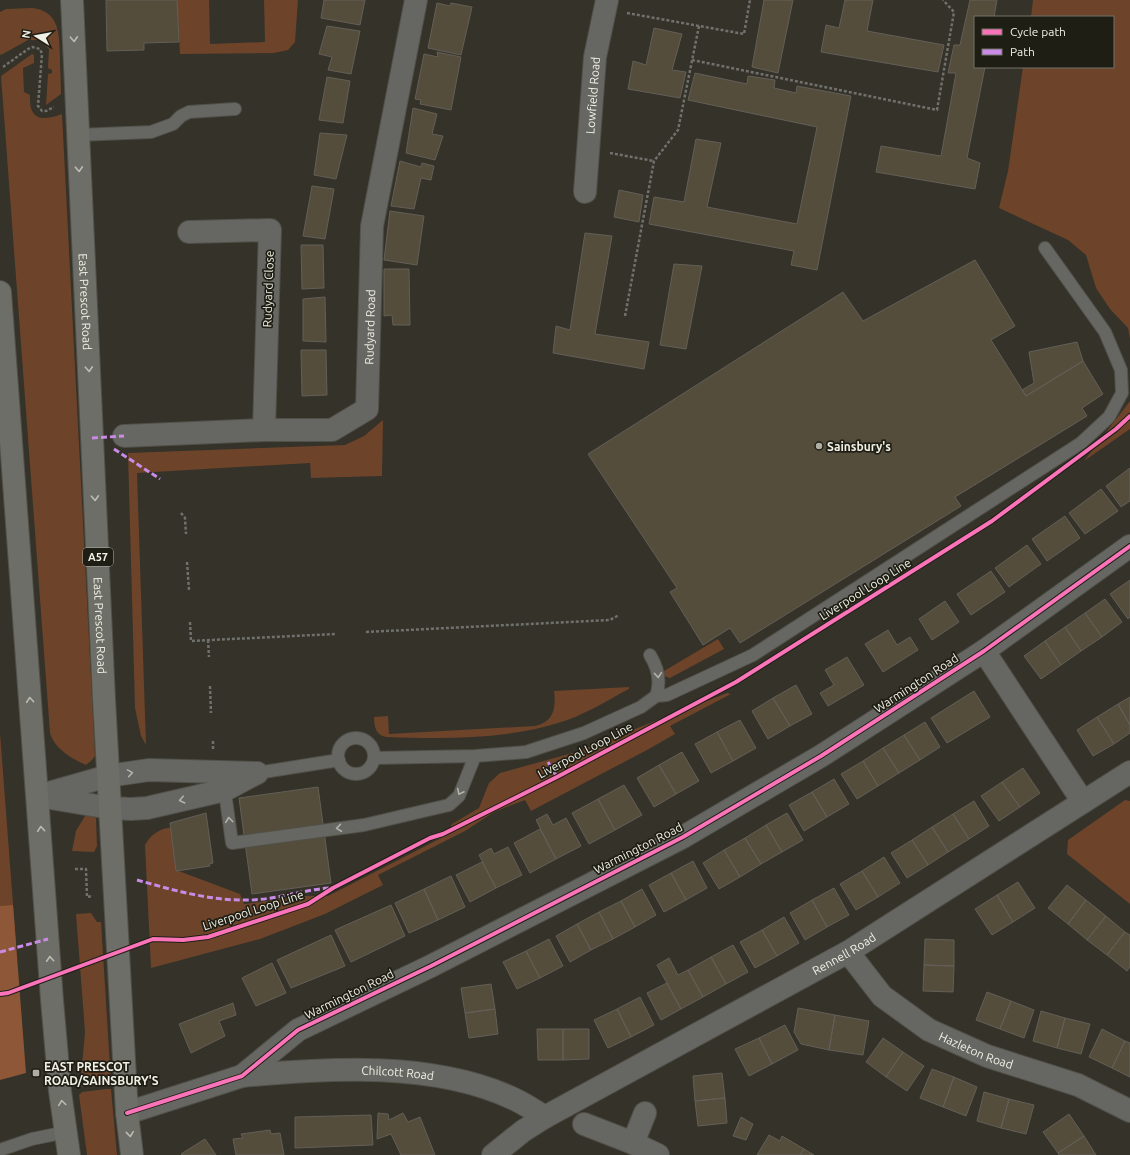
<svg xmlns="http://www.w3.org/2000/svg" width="1130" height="1155" font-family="Ubuntu,sans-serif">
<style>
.green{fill:#6d432a}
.forest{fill:#8e5838}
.building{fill:#554d3c;stroke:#635f58}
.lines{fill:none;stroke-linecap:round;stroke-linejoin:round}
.service-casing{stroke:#515048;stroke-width:14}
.minor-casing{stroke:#515048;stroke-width:24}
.trunk-casing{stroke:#515048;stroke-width:24}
.path{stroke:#70706c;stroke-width:2.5;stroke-dasharray:3 2;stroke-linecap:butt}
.service{stroke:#666763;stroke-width:12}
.minor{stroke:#666763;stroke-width:22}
.trunk{stroke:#6d6e68;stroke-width:22}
.quiet{stroke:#ca8be6;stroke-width:3;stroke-dasharray:6 3;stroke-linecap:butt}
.cycleway-casing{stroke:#1f1e15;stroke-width:6}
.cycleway{stroke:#fb73b8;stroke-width:4}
.oneway{stroke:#bcbcb2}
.oneway2{stroke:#b2b2aa}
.poi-dot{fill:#afaea3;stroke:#1f1e15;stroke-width:1.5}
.labels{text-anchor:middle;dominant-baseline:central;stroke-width:3.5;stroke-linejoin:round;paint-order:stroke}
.shield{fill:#1f1e15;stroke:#b2b1a6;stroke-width:1}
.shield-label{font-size:11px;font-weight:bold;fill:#f1f0e4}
.street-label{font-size:12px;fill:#f1f0e4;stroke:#1f1e15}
.poi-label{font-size:12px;font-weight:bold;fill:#f1f0e4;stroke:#1f1e15;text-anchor:start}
</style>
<rect width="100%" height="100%" fill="#343229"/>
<!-- green -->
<path class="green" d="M177,0H209L210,44L265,42L264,0H298L295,42L288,50L274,53L180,54Z
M1033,0H1130V339L1128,328L1110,309L1096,288L1086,255L1068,240L999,208L1008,171L1023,67H1113V17H1031Z
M32,8C60,11 59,34 60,56C60,69 61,81 61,94L46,105L48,74L52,73V70L48,68L49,49L40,40H28L1,55L0,54V12L6,9Z
M32,54L34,55V63L23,68L24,92L30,95C29,121 42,121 62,114L95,756L92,760L86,765C72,759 54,748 50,733L1,76Z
M1130,401V429L1084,461Z
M383,420L382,476L311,478L310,463L137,473L146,745L141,736L135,708L128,453L345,445L364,436Z
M718,639L724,649L670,678L664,676V671Z
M629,687V689C606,701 583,716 558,723C503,740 443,739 386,737C376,735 374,727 374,717L388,716L389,734L535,726C554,722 556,708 554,691Z
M727,693L731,694L670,726L675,734L647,750L531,811L525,800L494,812L465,831L378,875L383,885L325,914L260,939L151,968L145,845C151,834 159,829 172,827L176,870L240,894L244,904L305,896H328L447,835L452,824L479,808L489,783L500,773L576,752Z
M0,733L16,943L0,952Z
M1125,800L1130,801V904L1067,854L1068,840Z
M89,815L95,817L96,819L97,846L94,852L72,851L76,831L85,816Z
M91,913L97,922H101L111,1082L80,1087L85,1032L76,914Z
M106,1089H111L117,1155H87L79,1095L82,1092Z"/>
<!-- forest -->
<path class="forest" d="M13,905L26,1073L0,1080V906Z"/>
<!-- building -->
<path class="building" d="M106,0H177L179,42L144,43V50L107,51Z
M324,0H365L360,25L321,18Z
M764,0H793L778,73L752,67Z
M845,0H873L867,31L944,45L938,72L821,52L826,25L839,28Z
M970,0H997L994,17H975V67H985L967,158L980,163L975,189L876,172L881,146L941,156L956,73H948L954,45H960Z
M437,3L450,6L451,3L472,7L461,55L428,48Z
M327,26L360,31L351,74L328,70L332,57L319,54Z
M654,28L682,34L672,70L686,72L680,98L628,89L633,61L646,65Z
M437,52L461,57L451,110L420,104L421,100L415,99L424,54L438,57Z
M695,73L747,84L748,76L775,80L774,88L796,93L797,86L851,96L817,270L791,265L794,251L649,224L654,197L684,202L696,139L721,143L707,207L797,224L817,127L688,100Z
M327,77L350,81L343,123L319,120Z
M413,108L437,114L432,134L443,136L435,160L406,153Z
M320,133L347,135L336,179L314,175Z
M400,161L421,167L422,163L434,166L431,180L421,178L414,209L391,206Z
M312,186L334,189L325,239L303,236Z
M619,190L643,195L639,222L614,217Z
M390,211L424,216L417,265L384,260Z
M585,233L612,236L595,334L649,342L644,369L553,353L556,326L570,330Z
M301,245H323L324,288L302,289Z
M975,260L1015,326L991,340L1026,396L1083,361L1103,394L1082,408L1087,416L955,497L961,506L740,643L730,628L703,645L670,592L677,588L588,454L843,292L863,321Z
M674,264L702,266L686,349L660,345Z
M384,269H409L410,325H393L392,315L384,316Z
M325,297L326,342L303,341V299Z
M1077,342L1083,361L1026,396L1022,390L1034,383L1029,352Z
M301,350H326L327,395L302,396Z
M1130,468V501L1121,507L1106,486Z
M1101,489L1118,511L1085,534L1069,513Z
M1065,516L1080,538L1047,561L1032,539Z
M1027,545L1041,564L1009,587L995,568Z
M991,571L1005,592L971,615L957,594Z
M1130,580V617L1128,619L1110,594Z
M1105,599L1122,622L1102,637L1085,613Z
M945,601L959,622L932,640L919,619Z
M1085,613L1102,637L1081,651L1065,627Z
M1065,627L1081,651L1061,665L1045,641Z
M888,630L897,645L910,637L918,650L883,672L865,644Z
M1045,641L1061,665L1041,679L1024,656Z
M847,657L864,685L828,706L820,693L834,685L825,670Z
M796,685L812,714L790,726L773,698Z
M974,691L990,717L947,743L931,718Z
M1130,697V725L1118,704Z
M773,698L790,726L768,739L752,711Z
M1118,704L1130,725V733L1114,744L1097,717Z
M1097,717L1114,744L1093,756L1077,730Z
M740,720L756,748L733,761L717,732Z
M925,722L940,747L920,760L904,735Z
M717,732L733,761L711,773L695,744Z
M904,735L920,760L899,773L883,748Z
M883,748L899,773L878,786L863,761Z
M682,752L699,781L676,794L659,765Z
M863,761L878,786L857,799L841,774Z
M659,765L676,794L654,807L637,778Z
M1023,768L1040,793L1020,807L1002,782Z
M834,779L849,804L827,817L812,792Z
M1002,782L1020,807L999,821L981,796Z
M624,785L642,815L615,830L598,799Z
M318,787L331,883L252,894L239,798Z
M812,792L827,817L804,831L789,805Z
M598,799L615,830L589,844L572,813Z
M974,801L989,826L969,839L953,814Z
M206,813L213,863L209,864L210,866L176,871L170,823Z
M787,813L803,840L782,852L766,825Z
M547,814L553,825L566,818L581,846L556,859L536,820Z
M953,814L969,839L948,852L932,827Z
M766,825L782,852L761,864L745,838Z
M932,827L948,852L928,865L912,840Z
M540,829L556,859L530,873L514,843Z
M745,838L761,864L740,877L724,850Z
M912,840L928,865L907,878L891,853Z
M508,847L522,875L496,888L479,855L491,848L494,854Z
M724,850L740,877L719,889L703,863Z
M884,857L900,883L878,897L862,871Z
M693,861L707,888L686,900L671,873Z
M482,862L496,888L470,902L456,875Z
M862,871L878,897L856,910L840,884Z
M671,873L686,900L664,912L649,885Z
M451,876L465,907L438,920L424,889Z
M1018,882L1035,908L1013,922L997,895Z
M1067,885L1086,900L1068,924L1048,908Z
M834,888L849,915L827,927L812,900Z
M424,889L438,920L409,933L395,903Z
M642,889L656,915L635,927L621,901Z
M997,895L1013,922L992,935L975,909Z
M812,900L827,927L805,940L790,913Z
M1086,900L1106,916L1087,940L1068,924Z
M621,901L635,927L613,939L599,912Z
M391,905L405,936L351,962L335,930Z
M599,912L613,939L591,950L577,924Z
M1106,916L1125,932L1107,955L1087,940Z
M784,917L799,943L777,956L762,930Z
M577,924L591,950L570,962L556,936Z
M762,930L777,956L755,968L740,942Z
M1125,932L1130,935V967L1127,971L1107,955Z
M331,935L345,966L291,988L277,960Z
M549,939L563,966L540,978L526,951Z
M925,939L954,940V966L924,965Z
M733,945L748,972L726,984L711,957Z
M526,951L540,978L517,989L503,962Z
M711,957L726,984L703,997L688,970Z
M669,958L678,975L688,970L703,997L681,1009L657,965Z
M272,963L286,993L256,1006L242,978Z
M924,965L954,966L953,992L923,991Z
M667,983L681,1009L661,1020L647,993Z
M491,984L495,1009L465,1013L461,988Z
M987,992L1011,1001L1000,1029L976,1020Z
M640,997L654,1025L631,1037L617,1009Z
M1011,1001L1034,1010L1024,1038L1000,1029Z
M233,1003L236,1015L219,1021L225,1036L191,1053L179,1024Z
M798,1008L835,1015L829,1050L801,1044L794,1032Z
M495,1009L498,1034L469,1038L465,1013Z
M617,1009L631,1037L608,1048L594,1020Z
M1041,1011L1065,1018L1057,1048L1033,1041Z
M835,1015L869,1021L863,1055L829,1050Z
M1065,1018L1090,1024L1081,1054L1057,1048Z
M785,1025L798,1050L772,1064L759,1038Z
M537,1029H563V1060H538Z
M563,1029H589V1059L563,1060Z
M1102,1029L1125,1041L1112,1068L1089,1057Z
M759,1038L772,1064L749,1076L735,1049Z
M883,1038L903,1052L886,1077L866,1062Z
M1125,1041L1130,1043V1077L1112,1068Z
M903,1052L924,1066L907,1091L886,1077Z
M932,1069L954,1077L943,1107L920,1098Z
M722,1073L725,1098L695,1101L693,1076Z
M954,1077L977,1087L966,1116L943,1107Z
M984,1092L1009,1099L1001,1128L977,1121Z
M725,1098L727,1123L698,1126L695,1101Z
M1009,1099L1034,1105L1026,1134L1001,1128Z
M378,1113L388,1114L389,1120L403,1113L408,1122L420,1117L435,1155H401L391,1134L377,1139Z
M1069,1114L1084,1136L1058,1153L1043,1132Z
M371,1115L373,1145L295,1148V1117Z
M741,1117L753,1124L746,1140L733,1136Z
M270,1130L271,1134L280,1133L284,1155H236L233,1139L243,1138L241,1134Z
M769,1135L780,1141L782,1136L804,1149L800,1155H757Z
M1084,1136L1096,1155H1059L1058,1153Z
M205,1139L216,1155H182L181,1154Z
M804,1149L814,1155H800Z"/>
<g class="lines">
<defs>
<path id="service" d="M78,135L151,132L173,124L181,116L189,112L235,109
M656,696L667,695L753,655L1081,443L1109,417L1122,393L1121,370L1105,332L1045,248
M338 756a18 18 0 1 1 36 0a18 18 0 1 1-36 0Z
M374,758L475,756L526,752L584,733L641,707L656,696C661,682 658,668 650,655
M257,773L339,760
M224,785L232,843L364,825L449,805L459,796L475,756
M0,1150L32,1139L66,1132"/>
<g id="minor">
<path id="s1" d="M585,192L595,57L607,0"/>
<path d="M189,232L270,230L264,430"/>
<path id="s2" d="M124,436L264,430H332L367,409L372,226L416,0"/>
<path d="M984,651L1083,802"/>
<path d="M45,794L108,776L149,770L257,773"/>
<path d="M38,796L110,808L131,809L147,808L225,790L257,773"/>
<path id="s3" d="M848,952L882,996L929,1030L987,1056L1078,1085L1130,1111"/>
<path id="s4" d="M242,1076C328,1068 434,1061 514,1099C525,1104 535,1111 545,1117"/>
<path d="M127,1113L242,1076L298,1030L431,966L683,837L821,756L984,651L1130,546"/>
<path d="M584,1124L633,1143L645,1113"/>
<path d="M633,1143L658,1155"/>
<path id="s5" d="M493,1155L523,1131L545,1117L848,952L1130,772"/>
</g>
<g id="trunk">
<path id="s6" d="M72,0L104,699L127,1113L132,1155"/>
<path d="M0,292L52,1000L60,1091L69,1155"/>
</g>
</defs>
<!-- service casing -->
<use href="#service" class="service-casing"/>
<!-- minor casing -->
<use href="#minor" class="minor-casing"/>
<!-- trunk casing -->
<use href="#trunk" class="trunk-casing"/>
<!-- path -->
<path class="path" d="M627,13L744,34L750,0
M692,60L937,110L954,12L943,0
M3,67L28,49L32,47L40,49L42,54L38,106L42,111H46L54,107
M610,153L654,161
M625,316L654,161L678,130L699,26
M181,513L185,518L186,534
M187,562L189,590
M190,622L191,641L335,634
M366,632L610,620L619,615
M208,640L209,657
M210,686L211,713
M213,741V749
M75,869H86L87,897L93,896"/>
<!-- service -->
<use href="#service" class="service"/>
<!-- minor -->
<use href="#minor" class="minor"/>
<!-- trunk -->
<use href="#trunk" class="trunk"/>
<!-- quiet -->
<path class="quiet" d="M92,438L124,436
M114,449L160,479
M548,762L557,777
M137,880C173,890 210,901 248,900C275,900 302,890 329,888
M0,952L48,939"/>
<defs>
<path id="cycleway" d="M0,994L8,993L153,939L183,940L208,937L308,904L333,888L430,838L443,834L557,777L736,682L992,521L1116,429L1130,416
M127,1113L242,1076L298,1030L431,966L683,837L821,756L984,651L1130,546"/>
</defs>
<!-- cycleway casing -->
<use href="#cycleway" class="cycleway-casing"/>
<!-- cycleway -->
<use href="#cycleway" class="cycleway"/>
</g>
<!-- one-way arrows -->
<defs><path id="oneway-chevron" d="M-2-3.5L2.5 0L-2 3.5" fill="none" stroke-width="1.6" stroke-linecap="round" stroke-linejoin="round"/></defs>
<g class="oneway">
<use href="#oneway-chevron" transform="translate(74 39) rotate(87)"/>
<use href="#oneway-chevron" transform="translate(79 169) rotate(87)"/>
<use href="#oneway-chevron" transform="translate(89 369) rotate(87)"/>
<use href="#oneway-chevron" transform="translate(95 498) rotate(87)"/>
<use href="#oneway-chevron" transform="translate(30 700) rotate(-95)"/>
<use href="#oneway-chevron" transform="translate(41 829) rotate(-95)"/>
<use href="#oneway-chevron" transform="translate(50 959) rotate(-94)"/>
<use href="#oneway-chevron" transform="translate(62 1103) rotate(-98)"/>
<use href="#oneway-chevron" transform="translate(130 1134) rotate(84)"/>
</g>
<g class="oneway2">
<use href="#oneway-chevron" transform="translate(658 675) rotate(85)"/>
<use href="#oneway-chevron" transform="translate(130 773) rotate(-9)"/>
<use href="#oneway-chevron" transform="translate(460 792) rotate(117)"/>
<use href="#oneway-chevron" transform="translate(182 800) rotate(167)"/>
<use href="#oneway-chevron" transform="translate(229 820) rotate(-97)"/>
<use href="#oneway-chevron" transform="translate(339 828) rotate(172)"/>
</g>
<!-- markers -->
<g class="poi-dot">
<circle cx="819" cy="446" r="4"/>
<rect x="32" y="1069" width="8" height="8" rx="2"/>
</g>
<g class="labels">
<!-- shield labels -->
<rect class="shield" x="83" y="548" width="30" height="18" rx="3"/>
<g class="shield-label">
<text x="98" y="557">A57</text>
</g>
<!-- street labels -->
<g class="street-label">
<text stroke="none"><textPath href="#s1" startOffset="97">Lowfield Road</textPath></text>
<text transform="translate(268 289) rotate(-88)">Rudyard Close</text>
<text stroke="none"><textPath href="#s6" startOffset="302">East Prescot Road</textPath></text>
<text stroke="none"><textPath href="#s2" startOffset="331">Rudyard Road</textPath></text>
<text transform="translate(865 589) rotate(-32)">Liverpool Loop Line</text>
<text stroke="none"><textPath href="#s6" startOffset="626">East Prescot Road</textPath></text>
<text transform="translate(916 683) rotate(-33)">Warmington Road</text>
<text transform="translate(585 750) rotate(-28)">Liverpool Loop Line</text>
<text transform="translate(638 848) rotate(-27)">Warmington Road</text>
<text transform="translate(253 910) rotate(-18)">Liverpool Loop Line</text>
<text stroke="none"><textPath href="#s5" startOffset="405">Rennell Road</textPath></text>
<text transform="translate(349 994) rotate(-26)">Warmington Road</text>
<text stroke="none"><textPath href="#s3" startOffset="165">Hazleton Road</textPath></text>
<text stroke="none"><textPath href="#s4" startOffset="156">Chilcott Road</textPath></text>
</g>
<!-- poi labels -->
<g class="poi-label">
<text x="827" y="446">Sainsbury's</text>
<text x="44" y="1066">EAST PRESCOT<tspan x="44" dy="14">ROAD/SAINSBURY'S</tspan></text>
</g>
</g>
<!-- legend -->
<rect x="974" y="16" width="140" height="52" fill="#1f1e15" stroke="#737268"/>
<rect x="982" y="29" width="20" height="6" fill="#fb73b8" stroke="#737268"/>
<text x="1010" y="36" font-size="12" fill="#f1f0e4">Cycle path</text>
<rect x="982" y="49" width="20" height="6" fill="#ca8be6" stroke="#737268"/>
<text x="1010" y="56" font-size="12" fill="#f1f0e4">Path</text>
<!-- north arrow -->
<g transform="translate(36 36) rotate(281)" stroke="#1f1e15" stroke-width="3" paint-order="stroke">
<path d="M0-3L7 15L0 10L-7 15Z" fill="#f1f0e4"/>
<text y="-6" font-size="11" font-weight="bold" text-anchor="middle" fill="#f1f0e4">N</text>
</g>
</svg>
